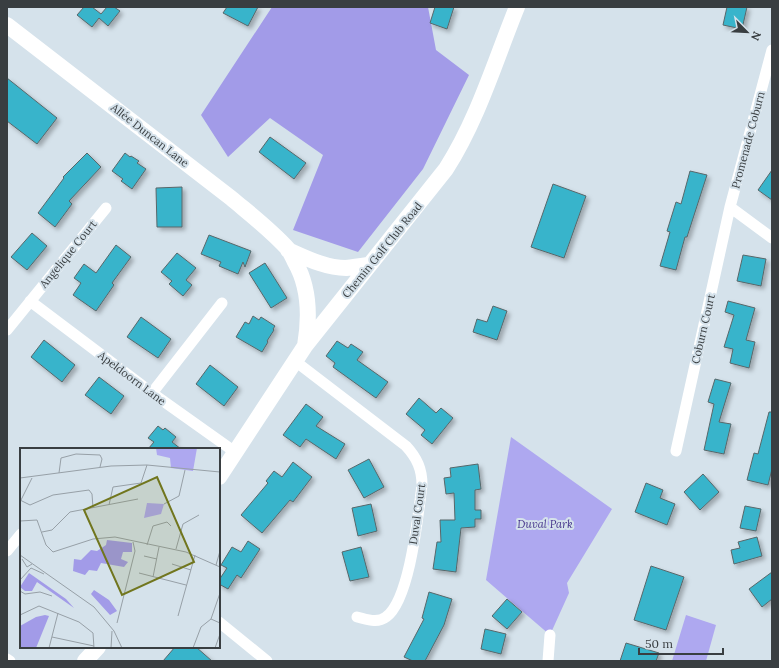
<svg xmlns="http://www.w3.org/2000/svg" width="779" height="668" font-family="Lora,serif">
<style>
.green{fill:#aea8f0}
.forest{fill:#a29be8}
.building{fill:#38b4cb;stroke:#58676a;filter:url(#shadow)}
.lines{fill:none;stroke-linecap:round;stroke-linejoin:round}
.street{stroke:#fff;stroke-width:11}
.secondary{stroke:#fff;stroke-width:16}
.labels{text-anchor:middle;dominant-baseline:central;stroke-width:4;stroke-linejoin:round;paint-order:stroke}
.street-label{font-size:11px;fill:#393e41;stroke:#d5e2eb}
.park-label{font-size:11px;font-style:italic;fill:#45348c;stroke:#d5e2eb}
.inset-road{fill:none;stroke:#97a0a7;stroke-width:1}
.view{fill:#71761e;fill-opacity:0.15;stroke:#71761e;stroke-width:2}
.inset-edge{fill:none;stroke:#393e41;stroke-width:2}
</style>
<defs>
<filter id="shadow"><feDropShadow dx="3" dy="3" stdDeviation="2" flood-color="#0004"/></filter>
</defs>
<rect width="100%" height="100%" fill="#d5e2eb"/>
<!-- green -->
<path class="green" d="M511,437L612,509L567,583L569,593L550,635L486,580Z
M686,615L716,625L706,661H672Z"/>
<!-- forest -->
<path class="forest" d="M272,7H428L436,50L469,75L423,169L358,252L293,230L323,155L270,118L228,157L201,115Z"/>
<!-- building -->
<path class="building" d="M84,7H92L101,14L107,7H114L120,11L108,26L99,18L92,27L77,15Z
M227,7H258L248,26L223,13Z
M435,7H454L447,29L430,23Z
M727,7H747L742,29L723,25Z
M7,78L57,118L37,144L7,121Z
M270,137L306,163L294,179L259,152Z
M87,153L101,167L69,201L72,204L55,227L38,213L64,178L63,177Z
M125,153L130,157L131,156L139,161L137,163L146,169L132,189L121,181L123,179L112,171Z
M772,170V200L758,190Z
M690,171L707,175L687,237H685L676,270L660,266L670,232L667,231L676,202L681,204Z
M553,184L586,196L564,258L531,247Z
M182,187V227H157L156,188Z
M32,233L47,246L27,270L11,257Z
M209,235L251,251L245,267L243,262L238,274L219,266L221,262L201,254Z
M116,245L131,257L112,283L114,285L96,311L73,295L81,283L74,278L84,264L96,273Z
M177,253L196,268L186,280L192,285L183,296L169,284L172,281L161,272Z
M743,255L766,259L761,286L737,281Z
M265,263L287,298L271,308L249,273Z
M728,301L755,308L746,340L755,342L749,368L730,363L733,349L724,347L734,315L725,312Z
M493,306L507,311L497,340L473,332L477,319L487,322Z
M253,316L259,320L261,317L275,326L273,329L274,330L267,341L268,342L262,352L236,337L245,322L249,324Z
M141,317L171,339L158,358L127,337Z
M44,340L75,365L62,382L31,357Z
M337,341L348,348L351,344L363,352L357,360L388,382L376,398L333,367L335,363L326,356Z
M210,365L238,387L224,406L196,384Z
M99,377L124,396L111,414L85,395Z
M715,379L731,383L719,422L731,424L724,454L704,450L714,404L708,402Z
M419,398L436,413L441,408L453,418L432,444L421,435L425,430L406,414Z
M306,404L323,417L316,426L345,444L336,459L306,439L300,447L283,435Z
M769,412H772V469L768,485L747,480L754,453L758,454Z
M158,426L163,430L165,428L176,437L172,442L181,449H148L154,442L148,438Z
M369,459L384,487L364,498L348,470Z
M293,462L312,477L293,502L290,500L262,533L241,515L268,483L266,481L274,471L282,477Z
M478,464L481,489L475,490V510H481V519H475V527L461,528L456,572L433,569L437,542H441L440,520H455L454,493L446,494L444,478L451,477L450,468Z
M703,474L719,492L700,510L684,492Z
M646,483L663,490L660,498L675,504L667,525L635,512Z
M371,504L377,531L358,536L352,508Z
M745,506L761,509L756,531L740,528Z
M757,537L762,556L734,564L731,550L740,548L738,542Z
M248,541L260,549L241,578L237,575L228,589L219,584V580L227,568L221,565L232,547L241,552Z
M361,547L369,577L350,581L342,552Z
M651,566L684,577L666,630L634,620Z
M772,572V599L762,607L749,589Z
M429,592L452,599L444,625L425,661H413L404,657L424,619L422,618Z
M507,599L522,612L507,629L492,616Z
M485,629L506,634L501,654L481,649Z
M626,643L659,653L656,661H620Z
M175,647H196L212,661H163Z"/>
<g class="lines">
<!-- street -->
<path class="street" d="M730,207L772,238
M30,301L152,393L235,452
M7,330L106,208
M295,361L406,446C417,458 422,469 422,485C418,515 410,600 386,617C377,624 366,619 357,617
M152,393L222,303
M676,451L730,207L772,50
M7,551L21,534
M219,622L267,661
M7,659L10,661
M548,661L550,635"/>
<!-- secondary -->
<path class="secondary" d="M7,25L231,198C250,214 271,230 288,249C291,253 293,258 295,262C310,288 310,317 305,346
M288,250C306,258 326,268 346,268C354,267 361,266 368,265
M219,477L305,346L446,169C478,119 495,61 517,7
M85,661L98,647"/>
</g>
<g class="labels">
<!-- street labels -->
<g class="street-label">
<text transform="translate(150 135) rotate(38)">Allée Duncan Lane</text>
<text transform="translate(748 140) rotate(-75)">Promenade Coburn</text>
<text transform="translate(382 250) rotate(-51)">Chemin Golf Club Road</text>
<text transform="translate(68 254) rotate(-51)">Angelique Court</text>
<text transform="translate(703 329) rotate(-77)">Coburn Court</text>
<text transform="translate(132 378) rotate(37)">Apeldoorn Lane</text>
<text transform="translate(417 514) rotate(-82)">Duval Court</text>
</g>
<!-- park labels -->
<g class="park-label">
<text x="545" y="524">Duval Park</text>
</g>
</g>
<!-- overview -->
<g transform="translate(20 448)">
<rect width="200" height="200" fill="#d5e2eb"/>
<path d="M136,0H177L173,23L151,20L150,10L137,7ZM127,55L144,56L141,66L124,70Z" fill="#aea8f0"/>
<path d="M87,92L112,95V104H103L101,111L108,114L104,119L81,115L77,123L69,122L65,127L53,123L54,111L61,112L71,102L77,103L86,97ZM9,125L46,151L54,160L17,134L12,143H5L0,139ZM74,142L89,152L97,163L90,167L71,146ZM25,167L29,168L16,200H0V178L16,169Z" fill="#a29be8"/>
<path class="inset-road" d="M39,25L41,10L56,6L80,7L82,11L80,19M0,30L91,18L127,17L200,24M0,52L10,57L33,47L69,42L72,46L73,60M0,54L12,30M144,56L159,48L165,22M89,57L93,39L121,35L127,17M0,73L17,72L26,97L33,104L73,91L95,89L166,104L200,119M22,84L32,82L50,64L118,51M127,97L133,78L147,74L151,78M156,101L163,76L179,67M0,107L74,159L94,183L102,200M124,108L137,111M2,111L7,119L12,116M152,116L171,122M196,117L200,103M119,125L166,137M133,129L139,99M0,132L11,120L24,126M0,143L5,146L20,144L32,148M0,167L19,158L59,174L73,185L74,200M158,168L175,107M191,171L200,145M97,175L115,103L113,94M32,189L74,198M29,200L38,165M91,200L92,183M173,200L181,179L191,171L200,175M195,200L200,186"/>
<path class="view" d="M137,29L174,114L102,147L64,62Z"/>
<rect width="200" height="200" class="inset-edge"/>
</g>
<!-- border -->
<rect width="779" height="668" fill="none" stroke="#393e41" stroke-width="16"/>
<!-- north arrow -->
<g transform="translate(747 32) rotate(114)" stroke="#d5e2eb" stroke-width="3" paint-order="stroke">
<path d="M0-3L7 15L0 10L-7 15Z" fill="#393e41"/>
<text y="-6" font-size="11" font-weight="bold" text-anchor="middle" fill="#393e41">N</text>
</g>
<!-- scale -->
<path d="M639 648v6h84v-6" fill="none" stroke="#393e41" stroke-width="2"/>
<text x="645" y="648" font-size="12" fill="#393e41" stroke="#d5e2eb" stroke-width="3" paint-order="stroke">50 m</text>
</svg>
